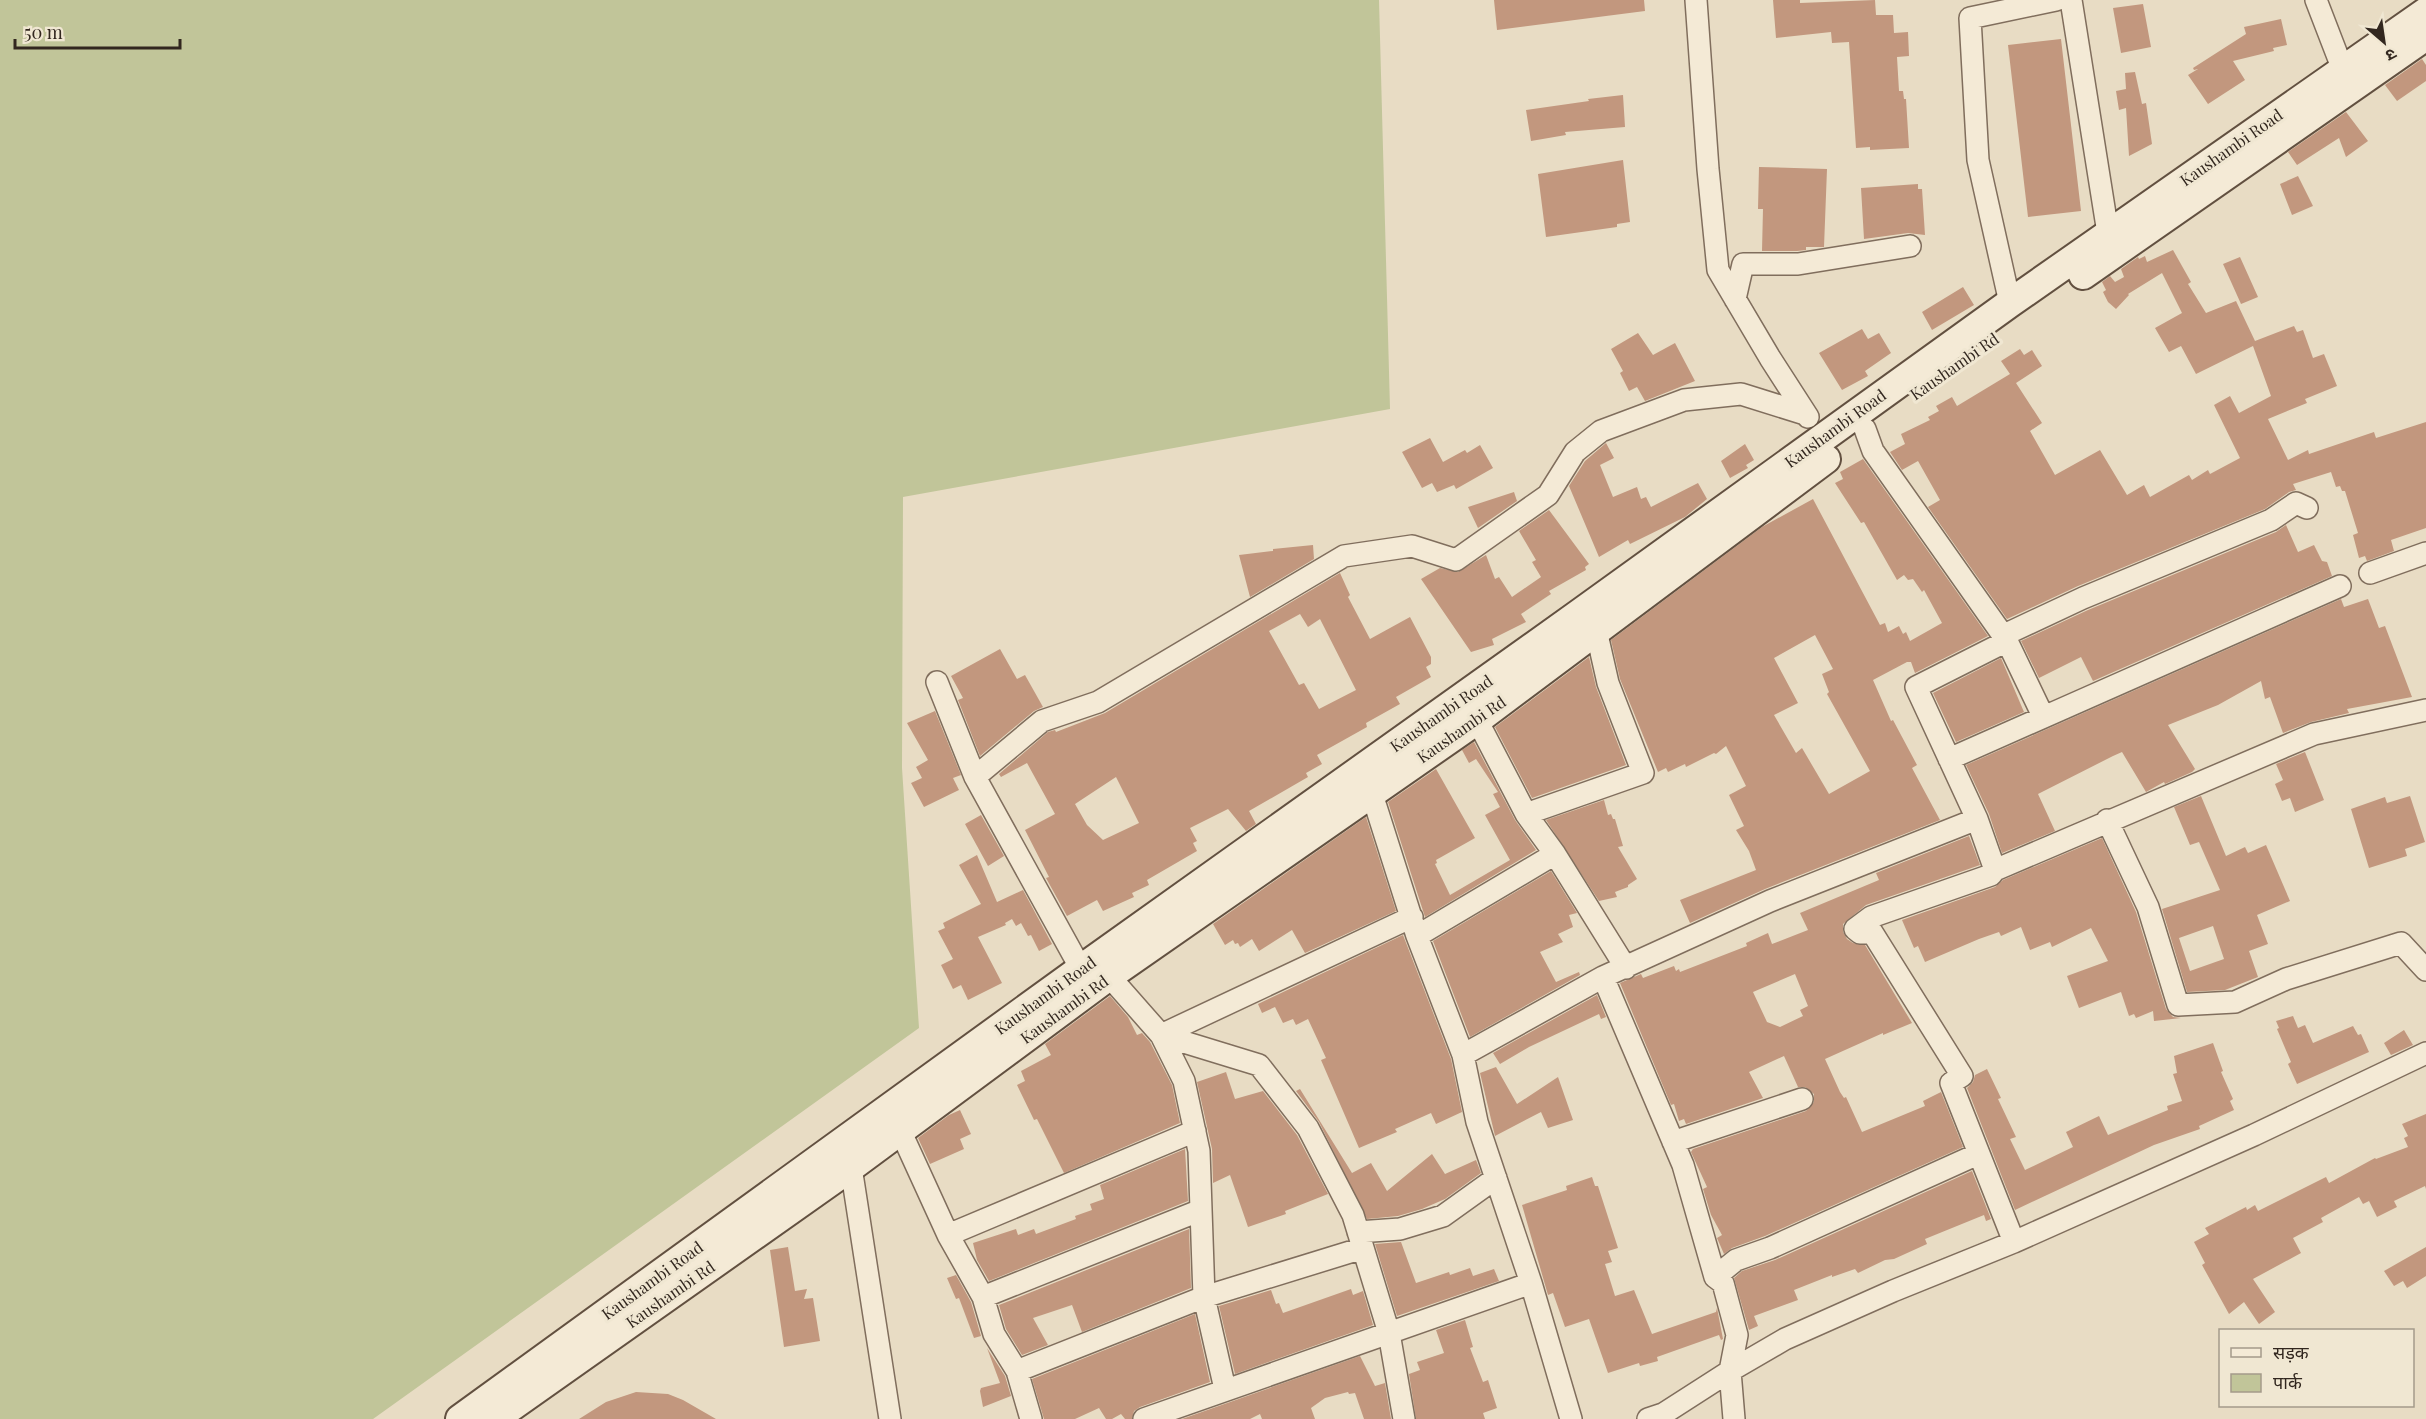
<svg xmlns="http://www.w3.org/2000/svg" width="2426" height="1419" font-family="'Playfair Display','Noto Sans Devanagari',serif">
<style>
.green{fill:#c1c599}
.building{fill:#c2977e;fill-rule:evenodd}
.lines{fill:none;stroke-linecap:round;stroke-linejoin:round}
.minor-casing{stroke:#806e5d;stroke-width:24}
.secondary-casing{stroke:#625040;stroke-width:32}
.minor{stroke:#f4ead6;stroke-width:21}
.secondary{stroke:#f4ead6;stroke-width:28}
.labels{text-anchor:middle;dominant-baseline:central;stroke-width:6;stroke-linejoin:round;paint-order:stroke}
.street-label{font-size:16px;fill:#32271f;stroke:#f0e7d2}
</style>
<rect width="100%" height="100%" fill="#e8dcc4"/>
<!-- green -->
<path class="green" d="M0,0H1379L1390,409L903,497L902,768L919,1028L373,1419H0Z"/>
<!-- building -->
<path class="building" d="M1494,0H1644L1645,11L1497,30Z
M1773,0H1800V3L1875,0L1876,15H1893L1894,33L1908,32L1909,56L1897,57L1899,91H1903L1904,99H1906L1909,148L1870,150V147L1856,148L1849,42L1832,43L1831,32L1776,38Z
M2143,4L2151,47L2121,53L2113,8Z
M2281,19L2287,45L2273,48L2274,51L2233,61L2245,80L2208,104L2188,75L2198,69L2194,70L2193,68L2246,34L2244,27Z
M2061,39L2081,211L2028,217L2008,45Z
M2422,59L2426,65V81L2397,101L2385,85Z
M2135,72L2142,104L2146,103L2152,144L2129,156L2126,108L2119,110L2116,91L2126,89L2125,73Z
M1623,95L1625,127L1565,132L1566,135L1531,141L1526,110L1589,101L1588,99Z
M2346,112L2368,141L2346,157L2339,138L2297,165L2288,152Z
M1623,160L1630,222L1617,224V227L1546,237L1538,174Z
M1759,167L1827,169L1824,247H1806V250L1797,251H1762L1763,209H1758Z
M2298,176L2313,206L2292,215L2280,184Z
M1918,184V189H1922L1925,235L1908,233L1864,239L1861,188Z
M2173,250L2191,282L2188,284L2206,313L2236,301L2255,341L2294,326L2297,332L2303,330L2313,358L2324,354L2337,386L2305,399L2307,403L2268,419L2288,460L2308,450L2309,454L2374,432L2376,438L2426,422V528L2391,540L2394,551L2367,561L2365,556L2359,558L2353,535L2358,533L2345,491H2342L2340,486L2336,487L2331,472L2293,484L2296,490L2289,492L2265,509L2078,586L2007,619L1928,507L1940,500L1918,461L1902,470L1890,452L1905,444L1901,434L1930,420L1928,417L1939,411L1936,406L1952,397L1957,406L2010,374L2001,361L2020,349L2024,355L2032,350L2042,366L2016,383L2042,423L2030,431L2055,475L2100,450L2127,495L2144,485L2150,497L2189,475L2192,480L2208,470L2210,474L2240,458L2214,405L2230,396L2239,413L2271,396L2253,346L2196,374L2181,346L2169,352L2155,328L2182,313L2162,273L2128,294L2129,295L2116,309L2108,302L2103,292L2106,290L2102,282L2110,276L2115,282L2124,277L2121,269L2138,257L2139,259L2145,256L2147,262Z
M2240,257L2258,297L2241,304L2223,264Z
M1963,287L1974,305L1932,330L1922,312Z
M1862,329L1868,339L1879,333L1891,353L1865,371L1868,376L1842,390L1819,353Z
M1638,333L1653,355L1675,343L1695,381L1645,401L1637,387L1629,391L1620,373L1623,371L1611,349Z
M1430,438L1443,462L1465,450L1467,453L1480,445L1493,468L1456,489L1454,485L1437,492L1432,483L1422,488L1402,452Z
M1606,443L1614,458L1600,465L1613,497L1637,487L1641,499L1646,497L1651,507L1698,483L1707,499L1685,517L1630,544L1628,540L1599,557L1569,486L1585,461Z
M1745,444L1754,460L1746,465L1748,468L1730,478L1721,461Z
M1863,459L1988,636L1915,673L1911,662H1907L1873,680L1891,721L1893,720L1917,765L1912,768L1940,820L1765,889L1690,923L1680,900L1756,870L1749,851L1736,830L1744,826L1729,795L1746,786L1726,746L1716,754L1714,753L1686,767L1685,764L1668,772L1666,768L1658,772L1620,679L1611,640L1762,527L1813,499L1880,625L1885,623L1888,632L1899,626L1903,634L1906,632L1910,641L1942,623L1924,590L1922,592L1913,579L1908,580L1904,575L1897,580L1864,522L1861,523L1835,483L1843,479L1840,472ZM1815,635L1833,669L1822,674L1829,692L1827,694L1870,771L1829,794L1802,748L1796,753L1774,715L1798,703L1774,658Z
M1514,492L1517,501L1478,528L1468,507Z
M1549,510L1589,564L1585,567L1586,570L1549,591L1551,594L1521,614L1526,622L1492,639L1494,645L1471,652L1421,579L1440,568L1458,572L1486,555L1495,579L1499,577L1512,597L1541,577L1532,562L1536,560L1519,531Z
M2286,525L2298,552L2314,545L2322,561L2327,562L2332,576L2093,681L2081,657L2039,678L2021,641L2088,610L2276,532Z
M1313,545L1314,559L1250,597L1239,555L1273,551V549Z
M1340,573L1350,595L1348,597L1370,639L1410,617L1431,657V664L1426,667L1431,677L1396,697L1400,704L1366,723L1367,727L1317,755L1322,764L1306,773L1308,777L1249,811L1256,824L1246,831L1228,809L1190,828L1197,841L1193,843L1197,851L1147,880L1149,885L1132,893L1134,897L1103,911L1097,900L1067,916L1046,878L1049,877L1025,830L1055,814L1027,763L1001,777L999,774L1048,732L1055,730L1056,732L1105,713ZM1300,614L1308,627L1320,619L1356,690L1319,709L1304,683L1299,685L1269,631ZM1116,777L1139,823L1103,840L1087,825L1075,804Z
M2341,599L2344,607L2368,599L2379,628L2385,626L2412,697L2347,709L2349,713L2311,722L2283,733L2270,697L2265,699L2261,681L2218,705L2168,725L2195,769L2192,772L2165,784L2164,782L2146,792L2122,752L2113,756L2038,794L2055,831L2002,853L1989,814L1966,765Z
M1000,649L1017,679L1025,675L1043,707L1034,711L980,756L958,700L963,698L951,676Z
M1589,657L1596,687L1626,765L1532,798L1495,727Z
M2001,658L2024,712L1956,742L1933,693Z
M935,711L961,775L953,778L959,790L924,807L911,783L922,778L916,767L928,760L907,723Z
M1474,742L1515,820L1536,850L1425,917L1388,802L1436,769L1475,838L1436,860L1437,863L1435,864L1450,895L1510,860L1485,815L1500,807L1493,794L1498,792L1476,759L1469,763L1462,750Z
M2305,752L2324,800L2295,812L2290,798L2282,801L2275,784L2283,780L2276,764Z
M2201,796L2226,856L2245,847L2248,853L2266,845L2290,901L2257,915L2268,944L2249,951L2258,977L2225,990L2187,992L2162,909L2220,890L2199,842L2190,845L2174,807ZM2213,926L2224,959L2190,971L2179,938Z
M2410,796L2425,842L2405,849L2407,856L2369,868L2351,809L2385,797L2387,803Z
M1604,800L1608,815L1611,814L1613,819H1615L1623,846L1618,847L1637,879L1628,885V887L1615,892L1617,897L1599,901L1546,820Z
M981,815L1004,856L988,866L965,824Z
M1366,817L1396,911L1305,953L1292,930L1259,951L1252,939L1240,947L1238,943L1235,944L1233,940L1225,945L1213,924Z
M1969,836L1980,865L1866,905L1843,924V932L1847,939L1853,943L1865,945L1912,1023L1883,1035V1033L1825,1059L1840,1092L1844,1098L1846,1097L1862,1132L1925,1106L1923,1101L1941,1092L1963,1147L1765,1236L1732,1248L1724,1254L1717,1238L1722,1235L1711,1215L1703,1189L1707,1187L1691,1152L1693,1149L1806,1111L1814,1102V1094L1805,1087H1798L1784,1056L1749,1072L1763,1098L1686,1124L1684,1119L1679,1121L1674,1104L1671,1105L1620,983L1641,974L1643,978L1674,966L1676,971L1679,969L1680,972L1747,946L1746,943L1768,933L1772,944L1808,930L1800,913L1879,880L1876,873ZM1795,974L1808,1006L1800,1010L1803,1016L1780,1027L1767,1022L1753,992Z
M2102,838L2136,912L2166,1009L2173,1017L2181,1018L2154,1021L2153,1011L2136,1018L2134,1014L2129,1016L2121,992L2079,1008L2067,976L2108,961L2091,928L2052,947L2050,942L2030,950L2021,927L2001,936L1999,932L1979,939L1925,962L1918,946L1914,948L1902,920L1995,887L2003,880Z
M977,855L997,902L1023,890L1052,944L1039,951L1031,935L1028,936L1021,923L1016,926L1012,919L1005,923L1006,925L978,937L1002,983L968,1000L961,985L953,989L941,965L953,959L938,931L945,928L943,923L981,904L959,865Z
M1551,871L1577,913L1569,915L1573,927L1558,934L1563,942L1540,952L1556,982L1579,972L1580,975L1470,1037L1433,941Z
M1403,935L1451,1059L1462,1112L1436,1124L1431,1113L1395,1129L1397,1132L1359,1148L1321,1060L1326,1058L1308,1019L1296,1025L1293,1019L1283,1023L1275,1007L1262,1013L1258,1004Z
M1597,995L1606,1017L1601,1019L1599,1014L1529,1047L1500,1064L1493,1053Z
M1110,996L1128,1017L1137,1035L1142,1033L1150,1042L1172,1085L1180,1123L1064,1173L1037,1119L1034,1120L1017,1085L1025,1081L1021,1071L1051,1055L1045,1044Z
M2293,1016L2298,1028L2305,1025L2313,1043L2353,1026L2358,1035L2361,1034L2369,1052L2297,1084L2288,1064L2291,1062L2277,1029L2279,1028L2276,1021Z
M2404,1030L2413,1045L2391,1055L2384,1043Z
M2213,1043L2223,1071L2221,1072L2233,1099L2230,1101L2234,1110L2199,1126L2200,1129L2154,1145L2015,1210L1967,1088L1973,1082L1975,1075L1987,1069L2001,1098L1998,1099L2016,1137L2010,1139L2025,1170L2073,1147L2066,1132L2099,1116L2108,1135L2168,1110L2167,1106L2182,1101L2173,1074L2177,1073L2174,1056Z
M1496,1067L1517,1104L1558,1077L1573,1120L1548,1128L1541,1112L1495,1136L1480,1073Z
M1226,1072L1235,1099L1263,1091L1297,1135L1328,1194L1285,1211L1286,1214L1248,1227L1230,1175L1213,1183L1212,1149L1197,1082Z
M1300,1089L1352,1173L1371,1163L1387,1191L1432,1154L1445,1174L1476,1160L1481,1173L1445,1199L1422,1209L1398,1216L1367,1219L1319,1122L1296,1091Z
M960,1110L971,1134L960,1139L964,1149L930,1164L918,1138L949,1115Z
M2426,1114V1189L2425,1186L2394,1201L2397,1207L2377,1217L2369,1201L2363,1204L2359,1197L2321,1218L2323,1222L2293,1238L2301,1253L2253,1279L2275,1312L2259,1324L2244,1302L2229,1314L2202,1265L2205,1263L2194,1242L2209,1234L2205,1228L2246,1207L2247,1210L2255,1205L2258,1211L2326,1177L2329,1183L2375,1158L2376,1159L2408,1147L2404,1138L2408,1136L2402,1124Z
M1185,1149L1188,1201L989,1281L977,1260L973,1243L1016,1229L1018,1235L1034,1229L1036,1234L1076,1219L1075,1216L1092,1210L1090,1204L1104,1199L1100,1185Z
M1972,1171L1991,1219L1986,1221L1984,1215L1925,1239L1927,1244L1894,1259L1885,1260L1858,1273L1855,1269L1832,1277V1275L1794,1290L1798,1300L1754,1316L1758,1326L1749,1330L1734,1278L1742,1271L1775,1260Z
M1592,1177L1595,1186H1598L1618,1248L1608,1251L1612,1262L1605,1264L1615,1296L1634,1290L1652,1334L1716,1312L1717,1308L1723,1339L1721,1340L1719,1335L1657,1357L1658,1361L1640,1366L1639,1363L1608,1373L1589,1319L1565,1327L1553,1293L1548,1295L1522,1205L1567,1190L1566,1186Z
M1189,1229L1191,1288L1082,1332L1072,1305L1033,1318L1048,1345L1022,1355L1006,1329L999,1305Z
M1401,1242L1416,1283L1449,1272L1450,1275L1470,1268L1473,1276L1494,1269L1499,1281L1397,1316L1375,1244Z
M788,1247L795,1291L807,1289L804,1299L813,1298L820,1341L784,1347L770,1250Z
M2426,1247V1276L2407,1288L2403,1281L2394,1286L2384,1271Z
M956,1275L971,1302L981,1336L974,1338L959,1298L956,1299L947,1278Z
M1351,1289L1353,1295L1363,1291L1373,1325L1235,1374L1219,1306L1271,1290L1276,1304L1279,1303L1283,1313Z
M1195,1314L1210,1382L1140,1407L1134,1411L1132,1419H1125L1121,1414L1112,1419H1106L1099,1408L1075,1419H1044L1032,1379Z
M1465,1320L1473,1347L1470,1348L1483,1382L1488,1380L1497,1408L1483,1413L1485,1419H1416L1409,1374L1420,1370L1417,1362L1444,1353L1436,1330Z
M987,1348L1005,1376L1011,1396L983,1407L980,1391L981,1388L1000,1383Z
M1360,1356L1375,1386L1385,1383L1391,1419H1364L1355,1393L1349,1394L1348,1392L1325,1398L1311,1408L1315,1419H1262L1260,1414L1250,1419H1182Z
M636,1392L668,1394L683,1400L716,1419H579L606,1402Z"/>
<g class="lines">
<defs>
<path id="minor" d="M1696,0L1708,169L1718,270L1770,358L1808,417
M2071,0L2108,233
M2316,0L2348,83
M1735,299L1743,264H1798L1910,246
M2010,303L1978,160L1970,18L2056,0
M1865,429L1873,451L2007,641L2043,716
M2370,573L2426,553
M937,682L975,777L1081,969
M1477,720L1526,814L1555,854L1626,968
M1949,759L2340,586
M975,777L1042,721L1098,702L1344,556L1412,546L1456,560L1548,495L1575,452L1601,431L1684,400L1741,394L1805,414
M1371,791L1417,936L1463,1055
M1526,814L1643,773L1608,683L1596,630
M2107,820L2148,907L2178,1005L2235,1002L2286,979L2401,943L2426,970
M1995,870L1977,819L1916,687L2007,641L2004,635L2083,598L2271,520L2296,503L2307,508
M1417,936L1555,854
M1109,976L1161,1035L1184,1081L1199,1151L1204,1297L1225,1389
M1603,977L1683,1165L1715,1277L1723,1283L1737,1335L1730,1371L1734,1419
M1161,1035L1259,1065L1308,1128L1353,1215L1389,1333L1404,1419
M1161,1035L1412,917
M900,1130L948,1235L983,1297L994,1334L1017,1371L1031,1419
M1673,1142L1802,1099
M851,1167L890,1419
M1358,1232L1400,1229L1443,1216L1496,1178
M948,1235L1195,1131
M2014,1242L2254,1135L2426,1053
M1715,1277L1736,1260L1770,1248L1978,1154
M983,1297L1201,1210
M1017,1371L1204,1297L1363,1248
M1144,1419L1531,1283
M1571,1419L1531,1283L1477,1122L1463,1055L1603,977L1770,901L1977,819
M1648,1419L1663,1414L1730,1371L1785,1339L1893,1291L2014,1242L1951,1083L1962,1076L1872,932L1860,933L1855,929L1871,917L1991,875L1995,870L2314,734L2426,710"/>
<path id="secondary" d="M2083,275L2426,36
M460,1419L1081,969L1576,616L2010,303L2426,12
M494,1419L851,1167L1109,976L1477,720L1826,459"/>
</defs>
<!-- minor casing -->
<use href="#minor" class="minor-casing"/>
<!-- secondary casing -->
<use href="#secondary" class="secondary-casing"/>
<!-- minor -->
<use href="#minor" class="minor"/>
<!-- secondary -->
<use href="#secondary" class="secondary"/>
</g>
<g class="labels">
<!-- street labels -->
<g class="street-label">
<text transform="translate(2231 147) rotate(-35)">Kaushambi Road</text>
<text transform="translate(1954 366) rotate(-35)">Kaushambi Rd</text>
<text transform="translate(1835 428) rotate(-36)">Kaushambi Road</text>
<text transform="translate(1441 713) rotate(-35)">Kaushambi Road</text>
<text transform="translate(1461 729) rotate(-35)">Kaushambi Rd</text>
<text transform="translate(1045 995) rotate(-36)">Kaushambi Road</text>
<text transform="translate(1064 1009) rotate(-36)">Kaushambi Rd</text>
<text transform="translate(652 1280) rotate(-36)">Kaushambi Road</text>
<text transform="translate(670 1294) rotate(-35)">Kaushambi Rd</text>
</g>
</g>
<!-- legend -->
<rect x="2219" y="1329" width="195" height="78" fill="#f0e7d2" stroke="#a49a8a" stroke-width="1.5"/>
<rect x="2231" y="1348" width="30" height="9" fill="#f4ead6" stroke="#a49a8a" stroke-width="1.5"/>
<text x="2273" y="1359" font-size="18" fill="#32271f">सड़क</text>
<rect x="2231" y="1374" width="30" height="18" fill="#c1c599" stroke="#a49a8a" stroke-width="1.5"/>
<text x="2273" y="1389" font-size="18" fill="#32271f">पार्क</text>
<!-- north arrow -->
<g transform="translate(2384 42) rotate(151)" stroke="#f0e7d2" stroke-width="4.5" paint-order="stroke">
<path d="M0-4.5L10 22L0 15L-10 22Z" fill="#32271f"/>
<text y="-9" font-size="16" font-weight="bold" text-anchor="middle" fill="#32271f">उ</text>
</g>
<!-- scale -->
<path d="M15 39v9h165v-9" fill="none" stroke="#32271f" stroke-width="3"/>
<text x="24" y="39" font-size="18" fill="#32271f" stroke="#f0e7d2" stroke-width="4.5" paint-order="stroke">50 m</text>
</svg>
